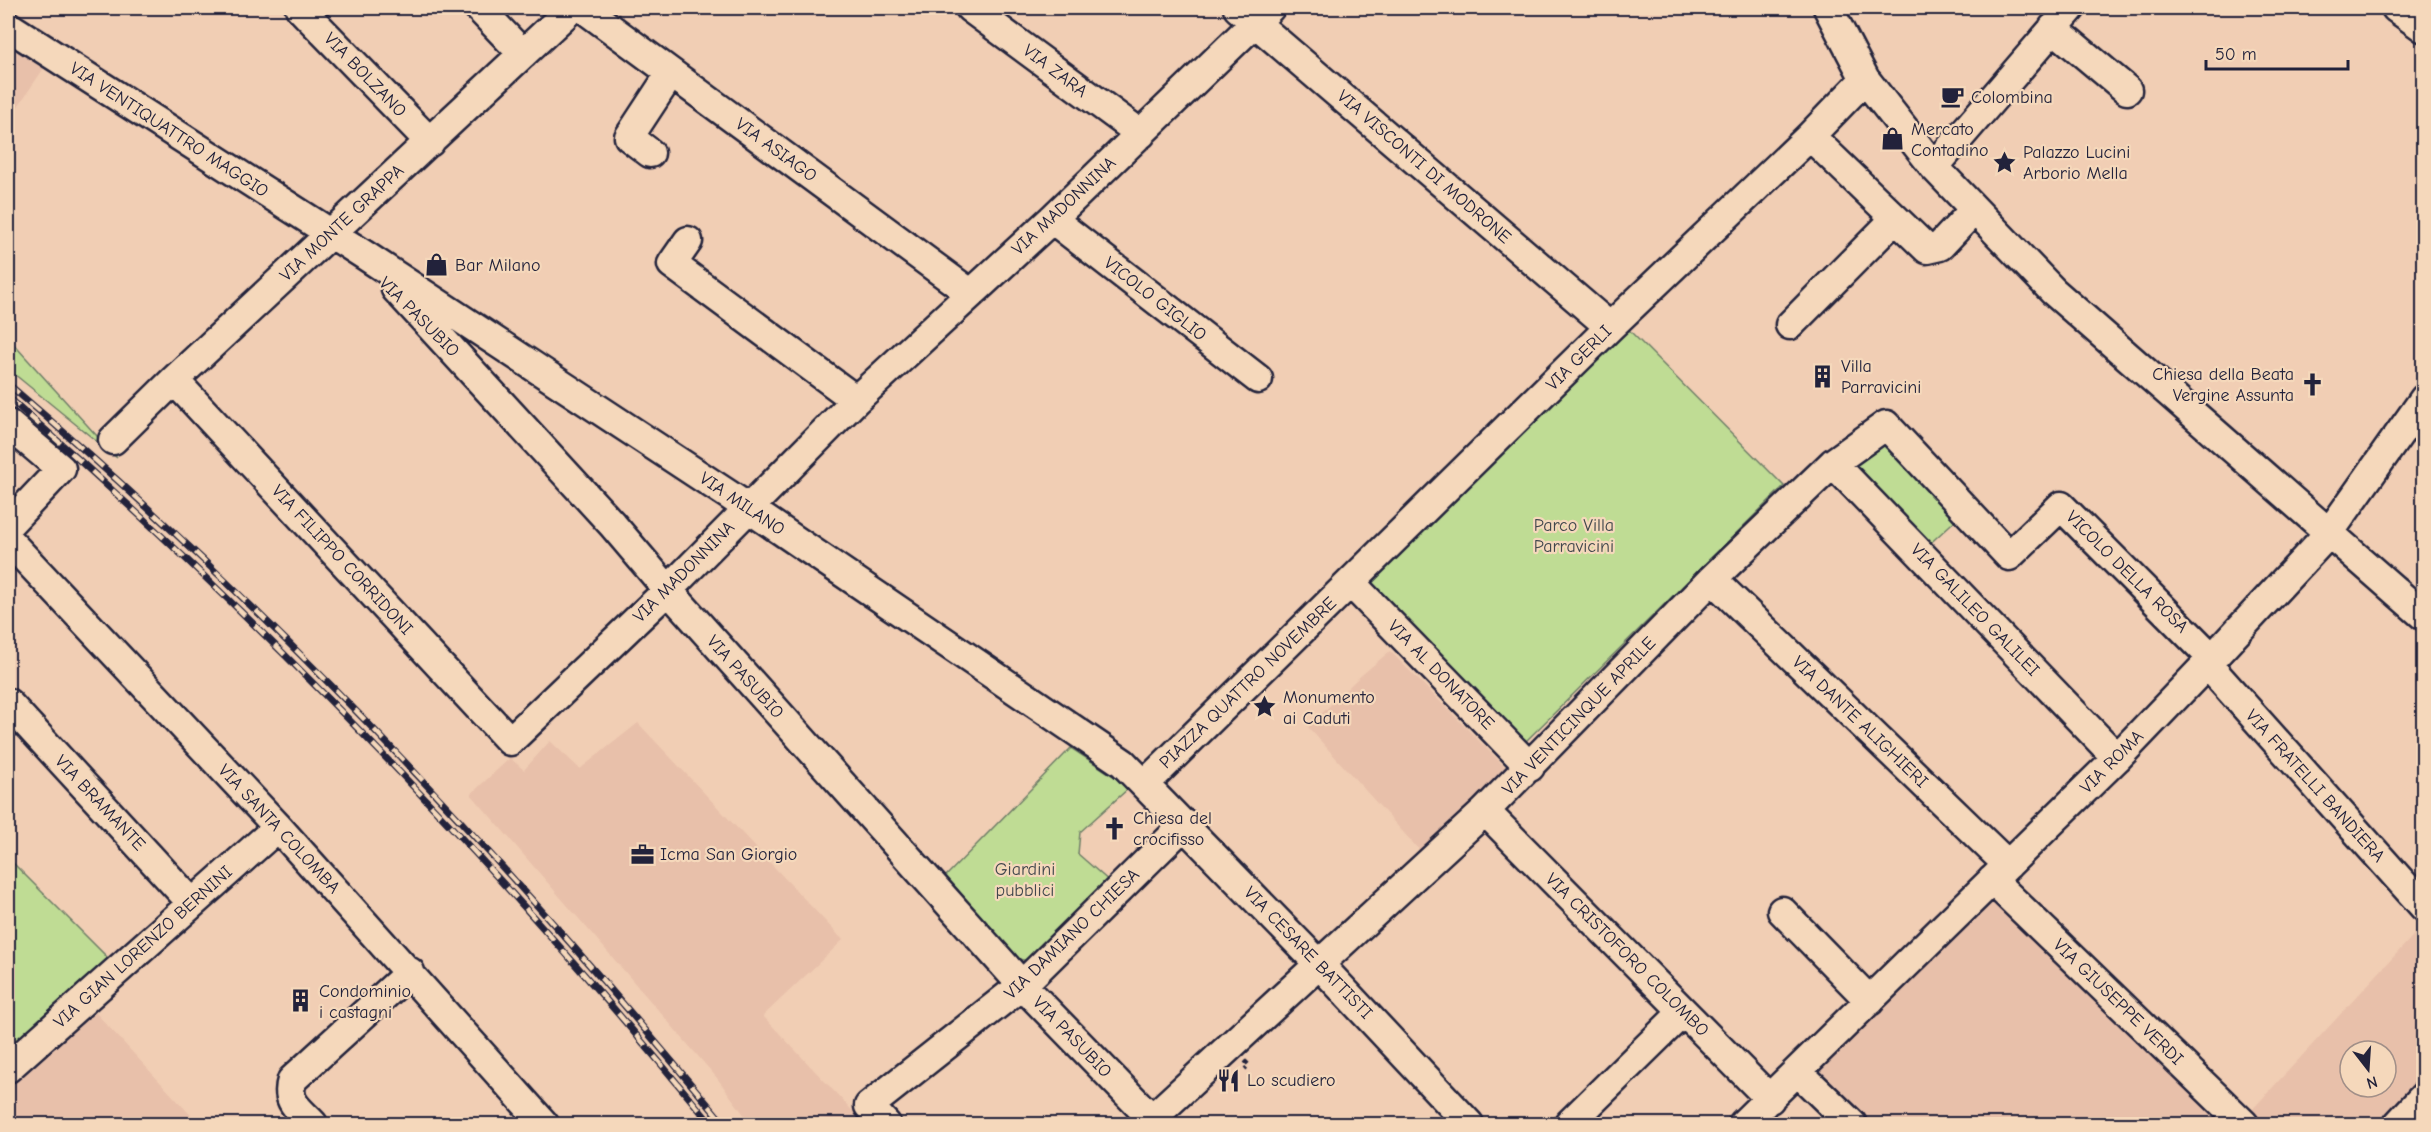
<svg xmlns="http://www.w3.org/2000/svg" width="2431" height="1132" font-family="'Comic Neue',sans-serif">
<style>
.built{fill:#e8c0aa;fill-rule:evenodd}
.green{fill:#bfdc94;stroke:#707f68;stroke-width:1.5}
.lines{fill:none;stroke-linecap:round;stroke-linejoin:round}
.minor-casing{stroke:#22223b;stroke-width:33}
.path{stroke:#22223b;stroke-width:4;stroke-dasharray:4.5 4.5;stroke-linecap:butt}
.minor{stroke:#f5d8bb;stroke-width:28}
.rail-casing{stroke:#22223b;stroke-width:7}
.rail{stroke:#f5d8bb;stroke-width:4.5;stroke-dasharray:14;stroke-linecap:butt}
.labels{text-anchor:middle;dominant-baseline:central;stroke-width:4.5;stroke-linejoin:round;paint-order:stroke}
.street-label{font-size:18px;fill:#22223b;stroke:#f5d8bb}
.poi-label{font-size:18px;fill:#22223b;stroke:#f5d8bb;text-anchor:start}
.park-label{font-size:18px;fill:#41474d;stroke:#f5d8bb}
</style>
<rect width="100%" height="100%" fill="#f1ceb4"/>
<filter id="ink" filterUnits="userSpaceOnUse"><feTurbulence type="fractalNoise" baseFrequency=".0167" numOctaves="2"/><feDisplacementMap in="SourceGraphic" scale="12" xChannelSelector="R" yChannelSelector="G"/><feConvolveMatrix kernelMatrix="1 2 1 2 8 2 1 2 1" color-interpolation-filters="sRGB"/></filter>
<g filter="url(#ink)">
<!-- built -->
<path class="built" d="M8,45L44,68L8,121Z
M1390,651L1510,772L1422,853L1308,727L1357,679Z
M638,723L843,940L763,1016L865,1124H751L717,1078L471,794L510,758L524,770L550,741L580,769Z
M1993,886L2238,1124H1858L1805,1073Z
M2423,925V1081L2383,1124H2262L2250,1112ZM2350,1051H2386V1087H2350Z
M95,1012L199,1124H8V1089Z"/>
<!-- green -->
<path class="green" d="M1625,326L1784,486L1523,744L1364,584Z
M8,338L117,458L8,369Z
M1886,431L1962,514L1924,549L1840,463Z
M1071,748L1130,787L1080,832L1078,854L1110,882L1031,961L1017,959L946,876Z
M8,858L108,958L8,1051Z"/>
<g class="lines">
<defs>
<path id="minor" d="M300,8L430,142
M479,8L523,54
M583,8L970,293
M970,8L1141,134
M1238,8L1610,327
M1828,8L1865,79L1934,167L2053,291L2424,616
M2396,8L2424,28
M8,26L366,256L729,495L1123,763L1319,964L1469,1124
M2053,28L2127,90
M1810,136L1927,249L1940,246L1974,210
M650,153L629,137L671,73
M1934,167L2071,8
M1052,219L1258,379
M688,241L672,264L856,400
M396,289L612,524L668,590L1022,985L1157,1124
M1790,325L1895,219
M174,380L510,741L668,590L856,400L1052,219L1270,8
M8,424L61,469L8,525
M113,440L174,380L572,8
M1833,463L2117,758
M8,540L278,827L544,1124
M1712,579L2008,865
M1351,583L1530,767
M2207,664L2424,907
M8,703L192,903
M1145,784L1610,327L1810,136L1865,79
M1485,811L1770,1099
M1992,880L2244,1124
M1782,911L1870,1001
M8,1068L278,827
M1798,1072L1852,1124
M313,1124C299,1109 285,1102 292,1080L410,972
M886,1124L869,1106L1022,985L1185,824
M1146,1124L1485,811L1712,579L1833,463L1886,425L2009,556L2061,506L2212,658
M1569,1124L1683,1012
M1743,1124L2117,758L2207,664L2329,533L2424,399
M2398,1124L2424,1096"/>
</defs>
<!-- minor casing -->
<use href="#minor" class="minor-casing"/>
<!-- path -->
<path class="path" d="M1245,1061L1249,1065L1245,1069"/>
<!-- minor -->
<use href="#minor" class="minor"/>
<defs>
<path id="rail" d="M8,384C270,607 506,859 724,1124
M8,397C263,619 496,863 711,1124"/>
</defs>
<!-- rail casing -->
<use href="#rail" class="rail-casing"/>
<!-- rail -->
<use href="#rail" class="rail"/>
</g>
</g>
<!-- icons -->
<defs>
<symbol id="cafe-bare" viewBox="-9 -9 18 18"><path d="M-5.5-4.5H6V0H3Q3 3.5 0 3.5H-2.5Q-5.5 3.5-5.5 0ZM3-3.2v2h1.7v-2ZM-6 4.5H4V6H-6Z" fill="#22223b" stroke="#f5d8bb" stroke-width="2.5" paint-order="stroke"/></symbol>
<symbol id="shop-bare" viewBox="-9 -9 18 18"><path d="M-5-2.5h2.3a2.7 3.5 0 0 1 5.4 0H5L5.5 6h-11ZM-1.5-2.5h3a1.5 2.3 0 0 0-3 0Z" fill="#22223b" stroke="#f5d8bb" stroke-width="2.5" paint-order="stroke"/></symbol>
<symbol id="sight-bare" viewBox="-9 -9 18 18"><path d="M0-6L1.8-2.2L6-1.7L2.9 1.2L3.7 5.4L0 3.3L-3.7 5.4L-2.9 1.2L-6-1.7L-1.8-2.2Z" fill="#22223b" stroke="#f5d8bb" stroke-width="2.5" paint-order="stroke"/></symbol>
<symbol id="building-bare" viewBox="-9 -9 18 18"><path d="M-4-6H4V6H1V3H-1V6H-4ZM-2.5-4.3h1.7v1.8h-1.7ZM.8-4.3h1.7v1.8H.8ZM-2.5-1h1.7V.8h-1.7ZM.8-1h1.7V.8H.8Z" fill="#22223b" stroke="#f5d8bb" stroke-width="2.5" paint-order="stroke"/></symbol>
<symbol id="church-bare" viewBox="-9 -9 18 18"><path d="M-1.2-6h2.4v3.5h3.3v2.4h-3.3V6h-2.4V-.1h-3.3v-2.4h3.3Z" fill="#22223b" stroke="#f5d8bb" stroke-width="2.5" paint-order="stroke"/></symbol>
<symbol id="office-bare" viewBox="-9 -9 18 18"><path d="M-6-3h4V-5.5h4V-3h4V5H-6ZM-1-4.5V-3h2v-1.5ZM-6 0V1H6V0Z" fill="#22223b" stroke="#f5d8bb" stroke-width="2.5" paint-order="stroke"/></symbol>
<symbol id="restaurant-bare" viewBox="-9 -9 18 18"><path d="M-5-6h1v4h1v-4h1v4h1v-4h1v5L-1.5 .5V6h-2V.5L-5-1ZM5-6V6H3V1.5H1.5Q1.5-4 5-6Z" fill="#22223b" stroke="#f5d8bb" stroke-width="2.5" paint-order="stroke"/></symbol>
</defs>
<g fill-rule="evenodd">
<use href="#cafe-bare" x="1936" y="80" width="33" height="33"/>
<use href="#shop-bare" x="1876" y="122" width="33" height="33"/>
<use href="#sight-bare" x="1988" y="146" width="33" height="33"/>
<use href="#shop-bare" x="420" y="248" width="33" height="33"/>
<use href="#building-bare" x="1806" y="360" width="33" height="33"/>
<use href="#church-bare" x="2296" y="368" width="33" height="33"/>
<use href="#sight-bare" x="1248" y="690" width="33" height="33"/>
<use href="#church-bare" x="1098" y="812" width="33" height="33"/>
<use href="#office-bare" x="626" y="838" width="33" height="33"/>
<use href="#building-bare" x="284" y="984" width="33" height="33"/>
<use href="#restaurant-bare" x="1212" y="1064" width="33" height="33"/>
</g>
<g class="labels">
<!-- street labels -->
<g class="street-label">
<text transform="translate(1055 71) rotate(37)">VIA ZARA</text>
<text transform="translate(365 75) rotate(46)">VIA BOLZANO</text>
<text transform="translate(169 130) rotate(33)">VIA VENTIQUATTRO MAGGIO</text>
<text transform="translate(776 150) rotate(36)">VIA ASIAGO</text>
<text transform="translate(1424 167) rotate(41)">VIA VISCONTI DI MODRONE</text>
<text transform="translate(1064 206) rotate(-43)">VIA MADONNINA</text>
<text transform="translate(342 223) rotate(-43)">VIA MONTE GRAPPA</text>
<text transform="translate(1155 299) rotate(38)">VICOLO GIGLIO</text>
<text transform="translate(419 317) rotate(45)">VIA PASUBIO</text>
<text transform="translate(1579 358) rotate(-45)">VIA GERLI</text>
<text transform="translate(742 504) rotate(34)">VIA MILANO</text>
<text transform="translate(342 560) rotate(47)">VIA FILIPPO CORRIDONI</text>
<text transform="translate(684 572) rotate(-45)">VIA MADONNINA</text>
<text transform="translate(2127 572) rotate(45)">VICOLO DELLA ROSA</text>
<text transform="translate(1975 610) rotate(46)">VIA GALILEO GALILEI</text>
<text transform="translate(1441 675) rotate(46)">VIA AL DONATORE</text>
<text transform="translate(745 677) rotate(48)">VIA PASUBIO</text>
<text transform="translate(1248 683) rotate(-44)">PIAZZA QUATTRO NOVEMBRE</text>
<text transform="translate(1579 716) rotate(-46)">VIA VENTICINQUE APRILE</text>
<text transform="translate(1860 722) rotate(44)">VIA DANTE ALIGHIERI</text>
<text transform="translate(2112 762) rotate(-45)">VIA ROMA</text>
<text transform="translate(2315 786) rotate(48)">VIA FRATELLI BANDIERA</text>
<text transform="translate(100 803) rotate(47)">VIA BRAMANTE</text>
<text transform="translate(279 829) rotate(47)">VIA SANTA COLOMBA</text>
<text transform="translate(1072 934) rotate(-44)">VIA DAMIANO CHIESA</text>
<text transform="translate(143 947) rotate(-42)">VIA GIAN LORENZO BERNINI</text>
<text transform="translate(1308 953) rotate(46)">VIA CESARE BATTISTI</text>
<text transform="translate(1627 955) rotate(45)">VIA CRISTOFORO COLOMBO</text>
<text transform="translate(2118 1002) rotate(44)">VIA GIUSEPPE VERDI</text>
<text transform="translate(1072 1037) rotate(46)">VIA PASUBIO</text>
</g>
<!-- poi labels -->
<g class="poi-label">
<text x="1971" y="97">Colombina</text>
<text x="1911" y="129">Mercato<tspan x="1911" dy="21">Contadino</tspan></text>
<text x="2023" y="152">Palazzo Lucini<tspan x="2023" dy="21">Arborio Mella</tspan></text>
<text x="455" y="265">Bar Milano</text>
<text x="1841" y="366">Villa<tspan x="1841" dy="21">Parravicini</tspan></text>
<text x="2294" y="374" text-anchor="end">Chiesa della Beata<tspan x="2294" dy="21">Vergine Assunta</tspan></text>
<text x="1283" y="697">Monumento<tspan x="1283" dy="21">ai Caduti</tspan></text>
<text x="1133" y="818">Chiesa del<tspan x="1133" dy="21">crocifisso</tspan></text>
<text x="660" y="854">Icma San Giorgio</text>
<text x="319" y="991">Condominio<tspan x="319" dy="21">i castagni</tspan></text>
<text x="1247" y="1080">Lo scudiero</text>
</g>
<!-- park labels -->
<g class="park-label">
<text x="1574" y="525">Parco Villa<tspan x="1574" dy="21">Parravicini</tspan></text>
<text x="1025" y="869">Giardini<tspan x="1025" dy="21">pubblici</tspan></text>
</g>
</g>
<!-- margin -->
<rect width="2431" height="1132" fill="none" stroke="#f5d8bb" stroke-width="30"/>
<rect x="15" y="15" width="2401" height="1102" fill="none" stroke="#22223b" stroke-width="2" filter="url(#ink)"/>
<!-- north arrow -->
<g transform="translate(2368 1069) rotate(163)"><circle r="28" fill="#f5d8bb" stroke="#a18f88" stroke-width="1.5"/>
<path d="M0-4.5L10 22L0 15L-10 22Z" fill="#22223b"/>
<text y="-9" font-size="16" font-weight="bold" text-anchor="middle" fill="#22223b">N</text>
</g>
<!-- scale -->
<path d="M2206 60v9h142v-9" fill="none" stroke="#22223b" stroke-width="3"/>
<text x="2215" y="60" font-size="18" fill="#22223b" stroke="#f5d8bb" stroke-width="4.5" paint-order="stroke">50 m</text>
</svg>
